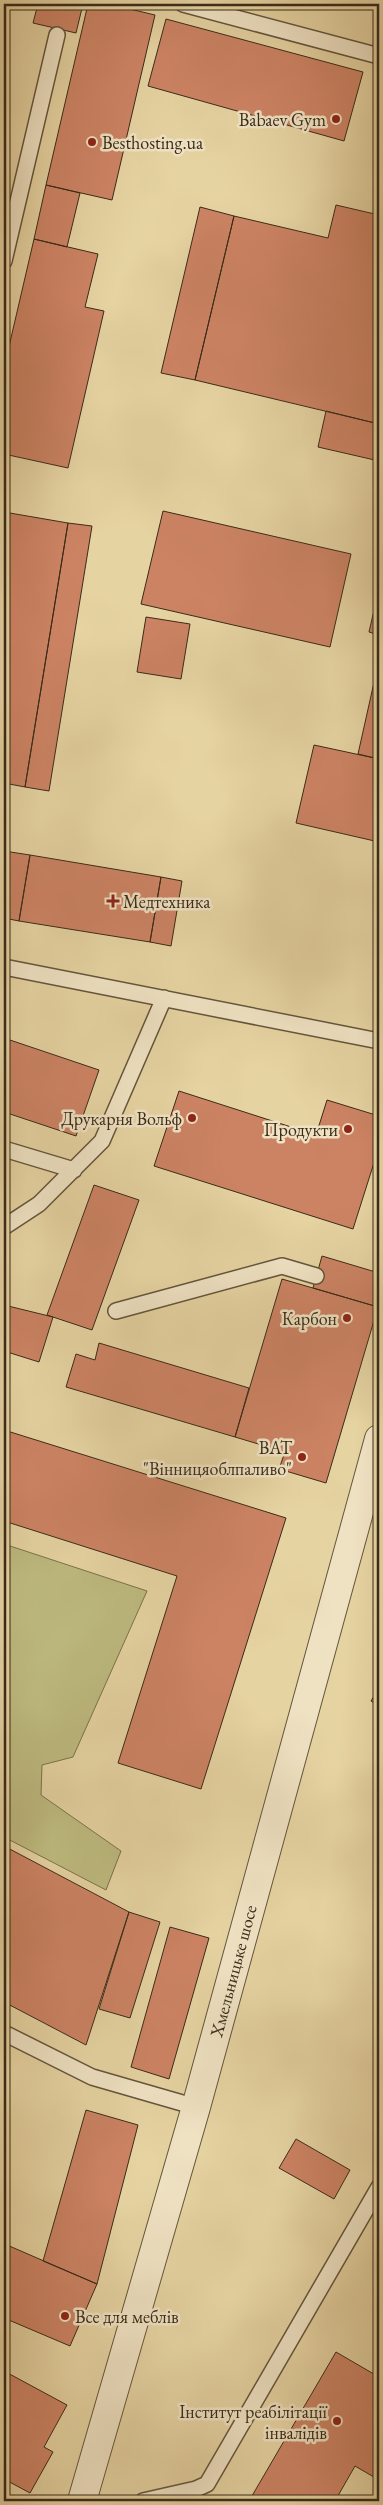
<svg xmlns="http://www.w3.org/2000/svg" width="383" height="2505" font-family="'EB Garamond',serif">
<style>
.green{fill:#bdba7f;stroke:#7b724c}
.building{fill:#cc8364;stroke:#392b19}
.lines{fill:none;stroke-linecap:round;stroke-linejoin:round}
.lane-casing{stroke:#64553b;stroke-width:18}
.street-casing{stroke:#64553b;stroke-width:30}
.lane{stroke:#efe2c3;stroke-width:15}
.street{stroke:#efe2c3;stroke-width:28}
.poi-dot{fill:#8f2418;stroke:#efe2c3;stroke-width:2}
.labels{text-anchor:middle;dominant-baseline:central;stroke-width:5;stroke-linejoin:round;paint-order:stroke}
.poi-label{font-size:18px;fill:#392b19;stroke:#efe2c3;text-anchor:end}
.street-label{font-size:18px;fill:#392b19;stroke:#efe2c3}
</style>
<rect width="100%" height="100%" fill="#e6d3a2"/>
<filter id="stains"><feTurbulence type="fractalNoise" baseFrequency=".004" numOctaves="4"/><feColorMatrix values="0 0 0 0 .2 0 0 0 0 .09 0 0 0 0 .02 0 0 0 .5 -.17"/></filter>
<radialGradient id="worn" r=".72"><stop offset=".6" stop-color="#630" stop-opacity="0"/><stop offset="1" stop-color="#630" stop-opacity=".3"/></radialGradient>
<!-- green -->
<path class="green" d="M4,1544L147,1591L73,1757L42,1765L41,1795L121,1851L106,1890L4,1837Z"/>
<!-- building -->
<path class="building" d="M38,4H83L76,33L33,23Z
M88,4H109L155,15L112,200L46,185Z
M166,19L363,72L344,141L148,86Z
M46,185L80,193L67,247L34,239Z
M336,205L379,215V424L195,380L234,216L328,238Z
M200,207L234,216L195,380L161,373Z
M34,239L98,254L85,307L104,311L68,468L4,454V368Z
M326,411L379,424V461L318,447Z
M163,511L351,554L330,647L141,604Z
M4,512L68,523L25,787L4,783Z
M68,523L92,526L49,791L25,787Z
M378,593H379V635L369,632Z
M146,617L190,624L181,679L137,672Z
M379,660V759L358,754Z
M314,745L379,759V842L296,823Z
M4,851L30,855L19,921L4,918Z
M30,855L161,877L150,942L19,921Z
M161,877L182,881L171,946L150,942Z
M4,1038L99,1070L76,1136L4,1112Z
M179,1091L316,1135L327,1100L379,1116V1147L353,1229L154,1166Z
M94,1185L139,1200L92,1330L47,1315Z
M322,1256L379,1273L378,1307L313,1288Z
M282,1279L378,1307L326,1483L279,1469L285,1452L235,1437Z
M4,1305L53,1317L39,1362L4,1351Z
M99,1343L249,1388L235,1437L66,1387L76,1354L95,1360Z
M4,1430L286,1518L201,1789L118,1763L177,1576L4,1521Z
M379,1688V1706L371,1701Z
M4,1846L129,1912L86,2045L4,2002Z
M129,1912L160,1922L130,2018L99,2009Z
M170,1927L209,1938L169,2079L131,2067Z
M86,2110L138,2125L97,2284L43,2261Z
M296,2139L350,2170L334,2199L279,2168Z
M7,2245L97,2284L70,2346L4,2318V2252Z
M336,2352L379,2377V2480L355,2466L335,2501H249Z
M4,2371L67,2405L44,2447L53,2452L30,2493L4,2479Z"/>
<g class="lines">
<defs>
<path id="lane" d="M183,4L379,56
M4,261L57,35
M4,967L379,1041
M4,1149L74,1170
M4,1227L39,1204L102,1141L164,998
M116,1311L282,1266L316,1276
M4,2033L92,2077L196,2107
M143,2501L196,2489L207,2484L379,2187"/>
<path id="street" d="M82,2501L196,2107L379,1439"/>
</defs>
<!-- lane casing -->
<use href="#lane" class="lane-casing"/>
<!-- street casing -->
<use href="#street" class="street-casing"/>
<!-- lane -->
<use href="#lane" class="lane"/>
<!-- street -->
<use href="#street" class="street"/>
</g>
<!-- markers -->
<g class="poi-dot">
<circle cx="336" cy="119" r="5"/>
<circle cx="92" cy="142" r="5"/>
<path d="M110.5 893.5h5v5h5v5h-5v5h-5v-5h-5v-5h5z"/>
<circle cx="192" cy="1118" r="5"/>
<circle cx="348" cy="1129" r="5"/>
<circle cx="347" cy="1318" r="5"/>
<circle cx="302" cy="1457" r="5"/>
<circle cx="65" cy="2316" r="5"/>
<circle cx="337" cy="2421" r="5"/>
</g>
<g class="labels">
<!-- poi labels -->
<g class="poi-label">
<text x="326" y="119">Babaev Gym</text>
<text x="102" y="142" text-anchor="start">Besthosting.ua</text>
<text x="123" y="901" text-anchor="start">Медтехника</text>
<text x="182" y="1118">Друкарня Вольф</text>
<text x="338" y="1129">Продукти</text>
<text x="337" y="1318">Карбон</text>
<text x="292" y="1447">ВАТ<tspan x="292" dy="21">"Вінницяоблпаливо"</tspan></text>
<text x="75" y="2316" text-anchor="start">Все для меблів</text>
<text x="327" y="2411">Інститут реабілітації<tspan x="327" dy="21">інвалідів</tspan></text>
</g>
<!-- street labels -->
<g class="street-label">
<text transform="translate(233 1971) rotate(-75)">Хмельницьке шосе</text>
</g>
</g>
<!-- margin -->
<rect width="383" height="2505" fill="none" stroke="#e6d3a2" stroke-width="20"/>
<rect x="5" y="5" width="373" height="2495" fill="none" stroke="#392b19" stroke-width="2.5"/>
<rect x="10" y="10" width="363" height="2485" fill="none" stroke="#392b19"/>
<rect width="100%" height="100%" filter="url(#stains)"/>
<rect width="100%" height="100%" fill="url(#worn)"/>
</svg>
